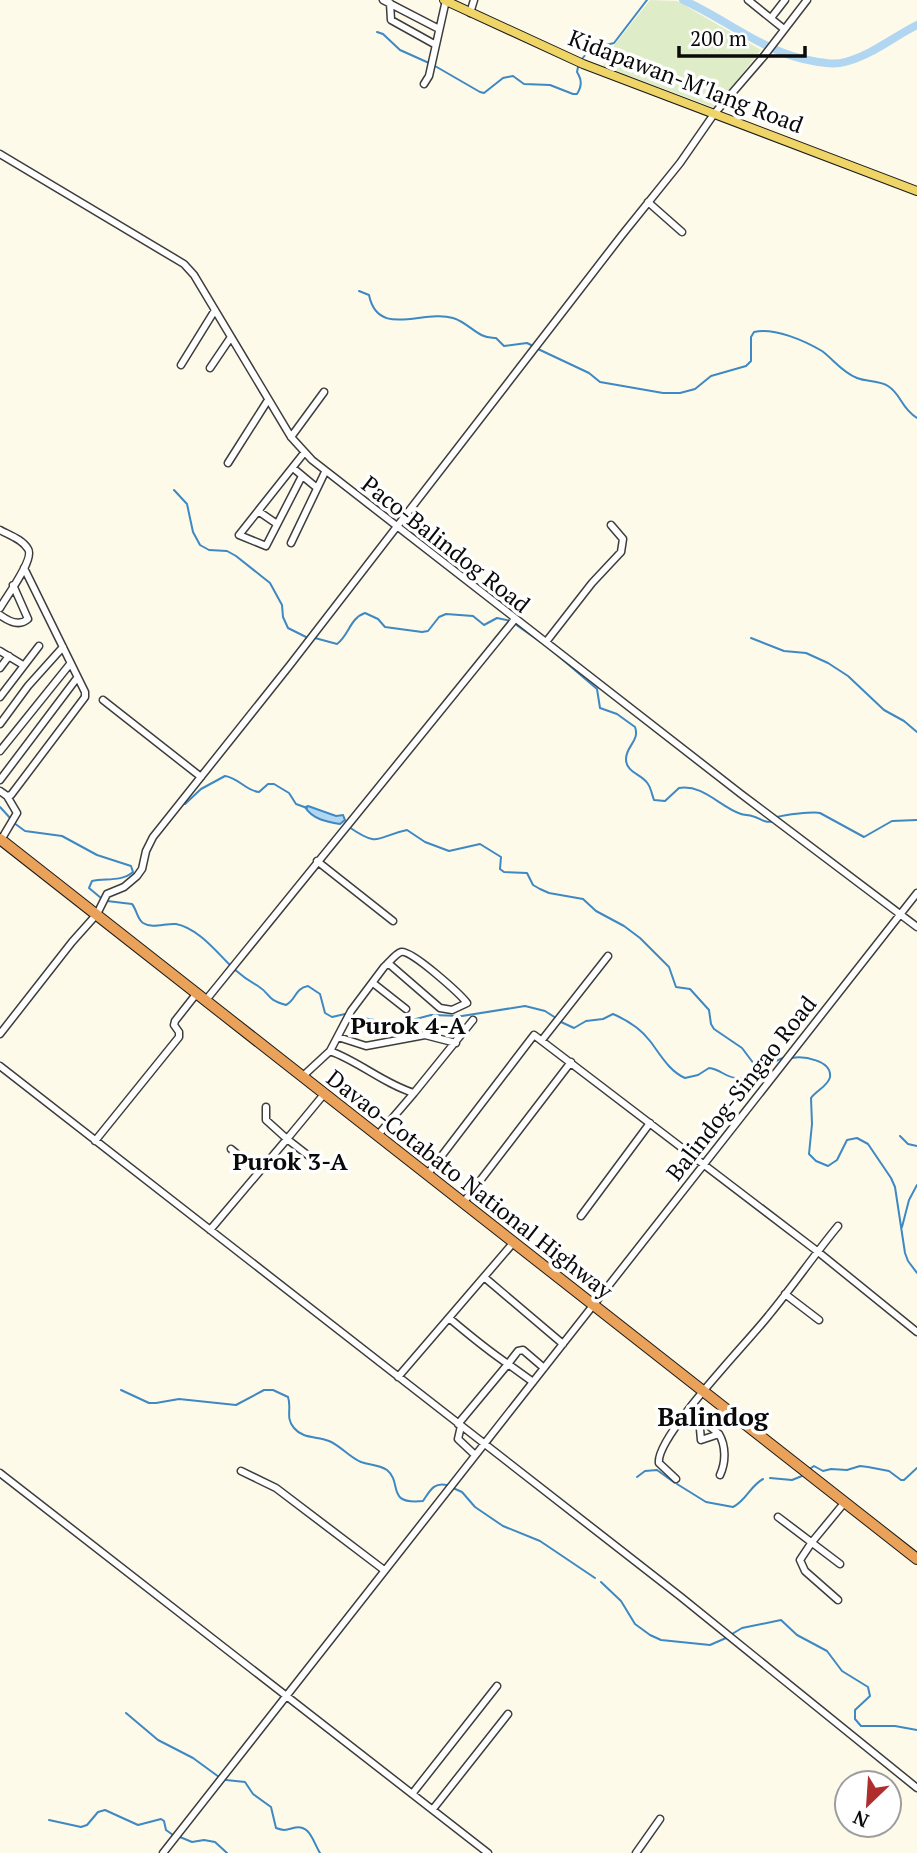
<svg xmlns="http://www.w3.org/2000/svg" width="917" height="1853" font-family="'PT Serif',serif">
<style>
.pitch{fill:#deecc7}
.water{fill:#b1d6f1;stroke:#3e88c3;stroke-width:2}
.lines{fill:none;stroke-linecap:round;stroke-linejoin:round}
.stream{stroke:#3e88c3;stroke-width:2}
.river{stroke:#b1d6f1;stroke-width:8}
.minor-casing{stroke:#3d3d3d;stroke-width:9}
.major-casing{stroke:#1b1b1b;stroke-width:10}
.highway-casing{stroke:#1b1b1b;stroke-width:12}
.minor{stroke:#fff;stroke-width:6}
.major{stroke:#efd468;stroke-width:8}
.highway{stroke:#eaa25a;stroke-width:10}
.labels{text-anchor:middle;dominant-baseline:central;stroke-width:7;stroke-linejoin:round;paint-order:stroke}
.street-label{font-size:23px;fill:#0a0a0a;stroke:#fff}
.neighbourhood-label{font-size:24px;font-weight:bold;fill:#0a0a0a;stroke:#fff}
.quarter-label{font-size:26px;font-weight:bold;fill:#0a0a0a;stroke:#fff}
</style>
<rect width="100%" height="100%" fill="#fdfae9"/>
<!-- pitch -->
<path class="pitch" d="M650,0L677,1L761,50L715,108L603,66L615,44Z"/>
<!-- water -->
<path class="water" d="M308,806L336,816L343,815L345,820L340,824C327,822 312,819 305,807Z"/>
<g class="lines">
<!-- stream -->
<path class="stream" d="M377,32L383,34L400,50L429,63
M582,59L590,49L614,43L647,0
M435,66L480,92L484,93L503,78L513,76L524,84L550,85L573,94H577C582,86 582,80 577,72L578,67
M359,291L369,295C378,339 423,309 453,318C470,323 477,339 496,338L504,346L527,343L533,346
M538,349L589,373L600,382L663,393H680L695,389L711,376L746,366L751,361V337L754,332C774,327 805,341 822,351C834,360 842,372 857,378C867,382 879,380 888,386C902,395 900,407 917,418
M174,490L187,504L193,532L200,545L209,550L227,551L236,556L270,583L282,605L283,617L288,628L308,638
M515,624L542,643
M315,638L337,644C349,635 350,618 365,613L378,619L385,627L422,632L428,631L439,617L446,614L473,616L484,625L497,618L511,621
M751,638L784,651L806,653L828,663L848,676L884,710L904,721L917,732
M549,648L597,689L600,708L617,714L635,727C640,741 626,746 626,759C626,773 642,774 648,784C651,788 652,795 654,800L665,801L679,788C703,784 720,807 741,814C743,815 750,815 752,816C761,818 764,824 773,821
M185,804L201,789L225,776C239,778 246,791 259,792L268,784H274L289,793L296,804L307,808
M0,807L11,819
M777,817C784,815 814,811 820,813L864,837L892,821L917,820
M14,823L25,831L62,836L97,855L131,866L133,872C121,882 106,878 92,881L89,888L101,898
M349,827C381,849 376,836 407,830L425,842L449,851L480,844L501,857L500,869L504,872L527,873L533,885L540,889L549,893L583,899L596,911L624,926L640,938L669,967L676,987L690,989L709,1010L711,1024L714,1029L742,1048L754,1064L763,1069
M107,901L132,904C137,910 137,919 143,923C152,929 166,923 176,924C197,928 215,950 229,964
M234,969C242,976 249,981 258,986C272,995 265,999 286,1005C296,1000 295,988 308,986L320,994L325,1013L332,1017L345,1014
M352,1016L397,1024L431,1015L462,1016L525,1006L545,1011L556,1018
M561,1022L574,1028L586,1021L603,1019L613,1014C627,1020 641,1029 650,1041C660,1054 669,1071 685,1078L698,1075L709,1068C720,1069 725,1077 736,1078C754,1080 767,1063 783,1058
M792,1058C803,1056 832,1060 830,1077C829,1085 816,1091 811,1098L812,1124L809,1154L816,1161L828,1166L837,1160L847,1140L857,1138L868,1144L891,1178L895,1187L905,1253L908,1261L917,1273
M900,1136L908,1144L917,1146
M902,1227L909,1200L917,1185
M121,1390L149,1403H156L179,1399L236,1405L264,1390H273L288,1397C292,1408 285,1418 294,1428C303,1439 317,1436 329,1441C341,1446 349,1457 361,1462C370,1465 380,1465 387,1470C403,1483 385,1505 423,1501C430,1491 433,1482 447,1485
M811,1468L814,1466L823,1471L831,1469L847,1470L860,1466L868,1467L889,1471L901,1480H904L917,1468
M637,1477L645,1471L657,1470L675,1483
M770,1478L792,1480L802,1476
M677,1484L706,1502L733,1507C746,1501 750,1486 763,1479
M453,1488L462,1492L475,1507L503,1526L540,1541L595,1578
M601,1582L621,1601L635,1624L650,1635L661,1640L710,1645L726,1638
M732,1634L742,1628L781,1620L797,1635L827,1651L842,1671L868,1687L870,1696L855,1710V1719L861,1726H895L917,1730
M126,1713L158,1740L193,1758L219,1777
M226,1780L245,1782L253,1794L271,1807L276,1828C284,1831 286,1830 293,1828C310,1823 313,1842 320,1853
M49,1820L81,1827L87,1825L98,1812L105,1810L138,1825L161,1819L164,1821L166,1830L173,1835
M180,1837L192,1842L204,1840L215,1842L227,1853"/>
<!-- river -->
<path class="river" d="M683,0C728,20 764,53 813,61C824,63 835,65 845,62C872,55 893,37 917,25"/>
<defs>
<path id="minor" d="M383,0L439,29
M748,0L784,29
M390,3L391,20L436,45
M470,13L474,0
M771,18L785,0
M424,84L429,76L446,0
M0,154L184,264L194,275L291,437L312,460L741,794L917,927
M648,202L682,232
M181,365L215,310
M210,368L231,337
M291,437L324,392
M228,463L268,400
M293,468L317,488
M302,476L266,546L239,535L304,453
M258,511L277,524
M0,530C9,535 22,539 28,549C35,559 6,597 0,608
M291,543L325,472
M0,615C8,621 19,627 28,619L13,585
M546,642L592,583L621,552L623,539L611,525
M0,651L23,665
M0,668L9,656
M0,697L39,646
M103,700L201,777
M0,724L28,686L63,647
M0,751L70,664
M0,780L77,678
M0,791L7,796L11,795L85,697V692L24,568
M1,840L17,813L7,796
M317,861L393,921
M373,983L406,1009
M206,1000L515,619
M0,1034L72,942L97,914L107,894L124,887L137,876L142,869L146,851L153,837L290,665L622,235L680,163L714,114L764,56L807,0
M338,1037L366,1046L425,1035L456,1043
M542,1040L608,956
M330,1051C360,1062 384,1084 414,1093
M0,1066L681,1597L917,1788
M303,1076L330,1051L351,1011L384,967C389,963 395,954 401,952C411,949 461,995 467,1003L452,1010L440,1008L388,963
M266,1107V1120L287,1139L325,1093
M378,1135L414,1093L473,1020
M95,1141L179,1037V1032L174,1025L175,1021L197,993
M231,1149L259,1172
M427,1175L534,1035L817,1251L917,1332
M463,1203L571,1062
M581,1216L650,1123
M210,1230L287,1139L314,1160
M484,1277L563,1344
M785,1294L819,1320
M449,1318C468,1334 487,1350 508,1364L458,1424
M398,1377L514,1242
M533,1382L508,1364L518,1351L523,1350L544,1368
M689,1410L719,1434L701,1440L699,1418
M461,1426L458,1439L475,1455
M719,1434C726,1446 726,1462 720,1475
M241,1471L276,1488L384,1570
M0,1473L488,1853
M676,1479L659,1463C655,1437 750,1340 769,1315C793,1286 814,1255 838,1226
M778,1517L840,1564
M838,1600L805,1571L800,1560L812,1542L845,1502
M412,1794L497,1686
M433,1809L508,1714
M163,1853L917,893
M636,1853L660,1819"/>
<path id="major" d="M444,0L583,64L917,191"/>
<path id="highway" d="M0,839L917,1559"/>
</defs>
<!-- minor casing -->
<use href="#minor" class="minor-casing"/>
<!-- major casing -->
<use href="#major" class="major-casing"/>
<!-- highway casing -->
<use href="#highway" class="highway-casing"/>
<!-- minor -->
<use href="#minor" class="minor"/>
<!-- major -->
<use href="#major" class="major"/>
<!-- highway -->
<use href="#highway" class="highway"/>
</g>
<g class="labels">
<!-- street labels -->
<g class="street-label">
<text transform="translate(686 81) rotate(21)">Kidapawan-M'lang Road</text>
<text transform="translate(446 544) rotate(38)">Paco-Balindog Road</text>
<text transform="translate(741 1088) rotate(-52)">Balindog-Singao Road</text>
<text transform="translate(470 1184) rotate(38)">Davao-Cotabato National Highway</text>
</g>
<!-- neighbourhood labels -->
<g class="neighbourhood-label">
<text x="408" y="1025">Purok 4-A</text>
<text x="290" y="1161">Purok 3-A</text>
</g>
<!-- quarter labels -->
<g class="quarter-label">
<text x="713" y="1416">Balindog</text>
</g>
</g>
<!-- north arrow -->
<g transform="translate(868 1804) rotate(205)"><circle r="33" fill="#ffffff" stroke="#9d9d9d" stroke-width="2"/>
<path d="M0-5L12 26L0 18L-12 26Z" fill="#af2d2d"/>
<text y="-10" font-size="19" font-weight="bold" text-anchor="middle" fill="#0a0a0a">N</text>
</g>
<!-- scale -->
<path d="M679 46v10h126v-10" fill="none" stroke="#0a0a0a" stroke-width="3.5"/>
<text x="690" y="46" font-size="21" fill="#0a0a0a" stroke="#ffffff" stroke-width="5" paint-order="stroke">200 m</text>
</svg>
